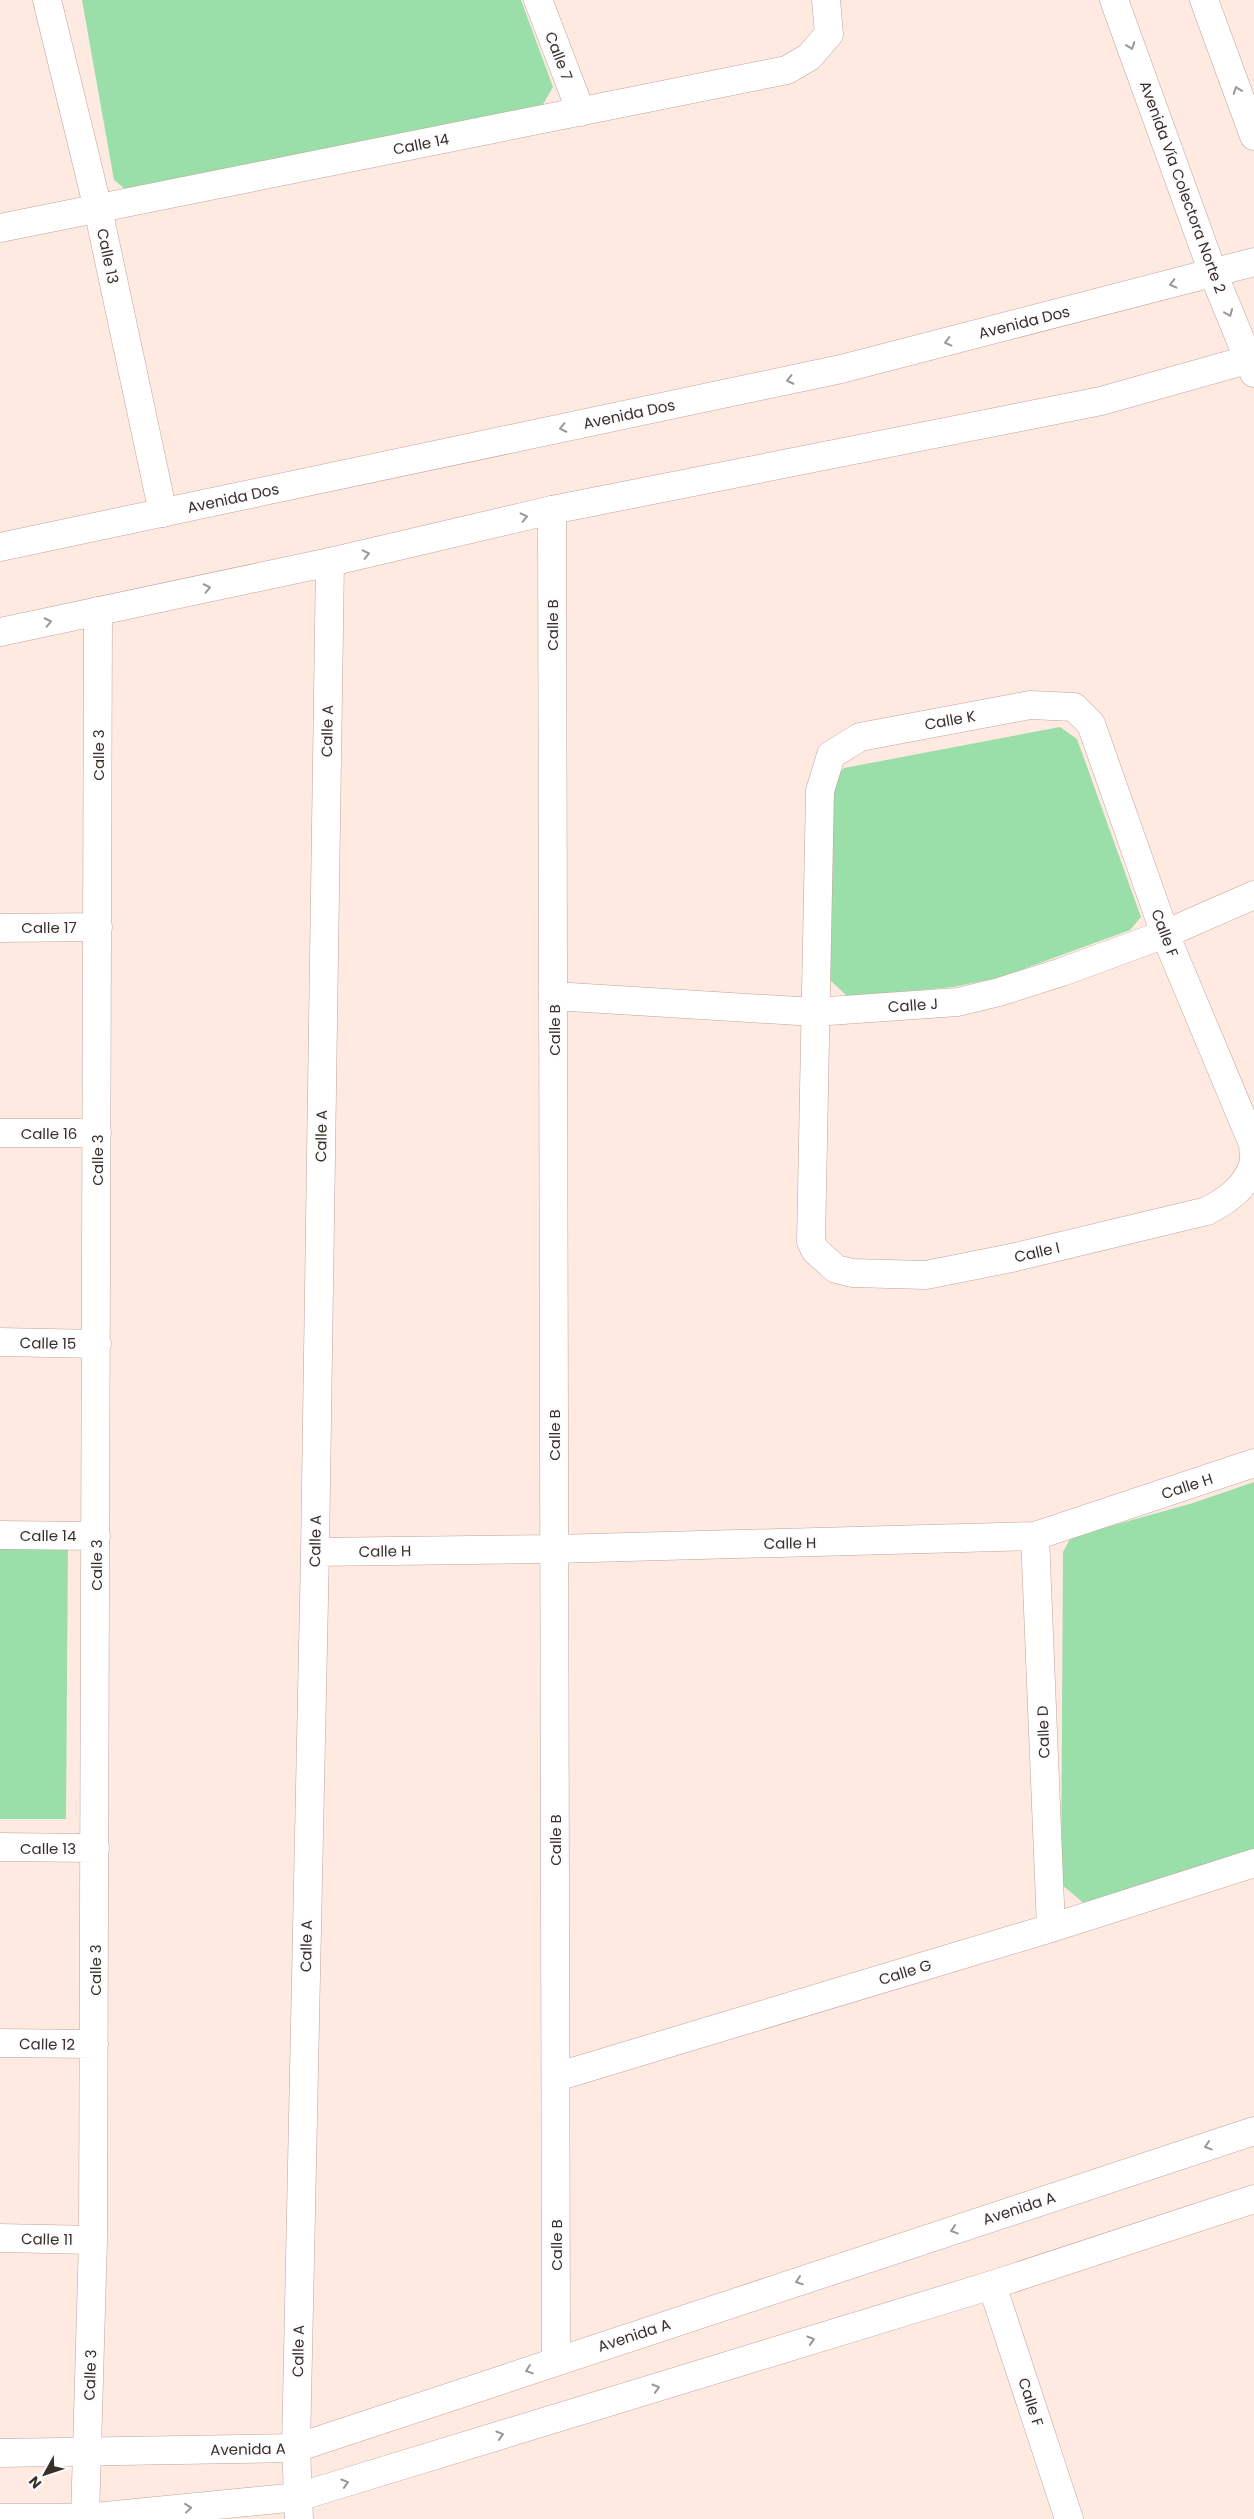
<svg xmlns="http://www.w3.org/2000/svg" width="1254" height="2519" font-family="Poppins,sans-serif">
<style>
.green{fill:#9adea9}
.lines{fill:none;stroke-linecap:round;stroke-linejoin:round}
.minor-casing{stroke:#bda49b;stroke-width:29}
.tertiary-casing{stroke:#bda49b;stroke-width:29}
.minor{stroke:#fff;stroke-width:28}
.tertiary{stroke:#fff;stroke-width:28}
.oneway{stroke:#9c9795}
.labels{text-anchor:middle;dominant-baseline:central;stroke-width:4;stroke-linejoin:round;paint-order:stroke}
.street-label{font-size:15px;fill:#382f2b;stroke:#fcfcfc}
</style>
<rect width="100%" height="100%" fill="#ffeae2"/>
<!-- green -->
<path class="green" d="M82,0H521L553,87L538,113L131,194L114,180Z
M1060,727L1077,739L1141,917L1130,930L1002,977L953,987L848,997L830,980L831,781L844,768Z
M1254,1482V1850L1086,1905L1061,1884L1063,1552L1071,1537L1193,1503Z
M68,1538L66,1819H0V1539Z"/>
<g class="lines">
<defs>
<path id="minor" d="M47,0L98,209L163,513
M538,0L581,112
M0,228L787,70L809,57L829,34L826,0
M552,510L556,2360
M0,928L98,927
M554,996L814,1012L958,1002L999,992L1062,972L1165,934L1254,895
M0,1133H97
M1254,1161L1253,1144L1165,934L1091,724L1074,707L1030,705L860,737L831,755L820,791L811,1241L815,1250L836,1269L852,1273L926,1275L1016,1257L1207,1211C1228,1200 1247,1187 1254,1162
M0,1342L97,1344
M0,1535L96,1536
M1035,1536L1051,1928
M315,1552L555,1549L1035,1536L1254,1463
M0,1847L95,1848
M0,2043L94,2044
M556,2077L1051,1928L1254,1863
M0,2238L93,2240
M992,2285L1069,2519
M85,2519L93,2240L98,611
M299,2519L296,2448L315,1552L330,562"/>
<path id="tertiary" d="M1114,0L1213,273L1254,373
M1204,0L1254,136
M0,547L841,369L1254,262
M0,632L330,562L552,510L1101,401L1254,358
M0,2453L296,2448L1254,2131
M0,2518H85L298,2497L992,2285L1254,2199"/>
</defs>
<!-- minor casing -->
<use href="#minor" class="minor-casing"/>
<!-- tertiary casing -->
<use href="#tertiary" class="tertiary-casing"/>
<!-- minor -->
<use href="#minor" class="minor"/>
<!-- tertiary -->
<use href="#tertiary" class="tertiary"/>
</g>
<!-- one-way arrows -->
<defs><path id="oneway-chevron" d="M-2-3.5L2.5 0L-2 3.5" fill="none" stroke-width="1.6" stroke-linecap="round" stroke-linejoin="round" transform="scale(1.25)"/></defs>
<g class="oneway">
<use href="#oneway-chevron" transform="translate(1131 46) rotate(70)"/>
<use href="#oneway-chevron" transform="translate(1237 90) rotate(-110)"/>
<use href="#oneway-chevron" transform="translate(1173 284) rotate(166)"/>
<use href="#oneway-chevron" transform="translate(1229 313) rotate(67)"/>
<use href="#oneway-chevron" transform="translate(948 342) rotate(166)"/>
<use href="#oneway-chevron" transform="translate(790 380) rotate(168)"/>
<use href="#oneway-chevron" transform="translate(563 428) rotate(168)"/>
<use href="#oneway-chevron" transform="translate(524 517) rotate(-13)"/>
<use href="#oneway-chevron" transform="translate(366 554) rotate(-13)"/>
<use href="#oneway-chevron" transform="translate(207 588) rotate(-12)"/>
<use href="#oneway-chevron" transform="translate(48 622) rotate(-12)"/>
<use href="#oneway-chevron" transform="translate(1208 2146) rotate(162)"/>
<use href="#oneway-chevron" transform="translate(954 2230) rotate(162)"/>
<use href="#oneway-chevron" transform="translate(799 2281) rotate(162)"/>
<use href="#oneway-chevron" transform="translate(811 2340) rotate(-17)"/>
<use href="#oneway-chevron" transform="translate(529 2370) rotate(161)"/>
<use href="#oneway-chevron" transform="translate(656 2388) rotate(-17)"/>
<use href="#oneway-chevron" transform="translate(500 2435) rotate(-17)"/>
<use href="#oneway-chevron" transform="translate(345 2483) rotate(-17)"/>
<use href="#oneway-chevron" transform="translate(188 2508) rotate(-6)"/>
</g>
<g class="labels">
<!-- street labels -->
<g class="street-label">
<text transform="translate(559 56) rotate(69)">Calle 7</text>
<text transform="translate(421 144) rotate(-11)">Calle 14</text>
<text transform="translate(1183 187) rotate(70)">Avenida Vía Colectora Norte 2</text>
<text transform="translate(108 256) rotate(78)">Calle 13</text>
<text transform="translate(1024 322) rotate(-14)">Avenida Dos</text>
<text transform="translate(629 414) rotate(-12)">Avenida Dos</text>
<text transform="translate(233 498) rotate(-12)">Avenida Dos</text>
<text transform="translate(552 625) rotate(-90)">Calle B</text>
<text transform="translate(950 720) rotate(-10)">Calle K</text>
<text transform="translate(327 731) rotate(-89)">Calle A</text>
<text transform="translate(98 755) rotate(-90)">Calle 3</text>
<text x="49" y="927">Calle 17</text>
<text transform="translate(1165 933) rotate(69)">Calle F</text>
<text transform="translate(913 1005) rotate(-4)">Calle J</text>
<text transform="translate(554 1030) rotate(-90)">Calle B</text>
<text x="49" y="1133">Calle 16</text>
<text transform="translate(321 1136) rotate(-89)">Calle A</text>
<text transform="translate(97 1160) rotate(-90)">Calle 3</text>
<text transform="translate(1037 1252) rotate(-13)">Calle I</text>
<text transform="translate(48 1343) rotate(1)">Calle 15</text>
<text transform="translate(554 1435) rotate(-90)">Calle B</text>
<text transform="translate(1187 1486) rotate(-18)">Calle H</text>
<text x="48" y="1535">Calle 14</text>
<text transform="translate(315 1541) rotate(-89)">Calle A</text>
<text transform="translate(790 1543) rotate(-1)">Calle H</text>
<text transform="translate(385 1551) rotate(-1)">Calle H</text>
<text transform="translate(96 1565) rotate(-90)">Calle 3</text>
<text transform="translate(1043 1732) rotate(-92)">Calle D</text>
<text transform="translate(555 1840) rotate(-90)">Calle B</text>
<text x="48" y="1848">Calle 13</text>
<text transform="translate(306 1946) rotate(-89)">Calle A</text>
<text transform="translate(95 1970) rotate(-90)">Calle 3</text>
<text transform="translate(905 1972) rotate(-17)">Calle G</text>
<text transform="translate(47 2044) rotate(1)">Calle 12</text>
<text transform="translate(1019 2208) rotate(-18)">Avenida A</text>
<text transform="translate(47 2239) rotate(1)">Calle 11</text>
<text transform="translate(556 2245) rotate(-90)">Calle B</text>
<text transform="translate(634 2335) rotate(-18)">Avenida A</text>
<text transform="translate(298 2351) rotate(-89)">Calle A</text>
<text transform="translate(90 2375) rotate(-88)">Calle 3</text>
<text transform="translate(1031 2402) rotate(72)">Calle F</text>
<text transform="translate(248 2449) rotate(-1)">Avenida A</text>
</g>
</g>
<!-- north arrow -->
<g transform="translate(45 2474) rotate(230)" stroke="#fcfcfc" stroke-width="4" paint-order="stroke">
<path d="M0-4L9 19L0 12L-9 19Z" fill="#382f2b"/>
<text y="-8" font-size="14" font-weight="bold" text-anchor="middle" fill="#382f2b">N</text>
</g>
</svg>
